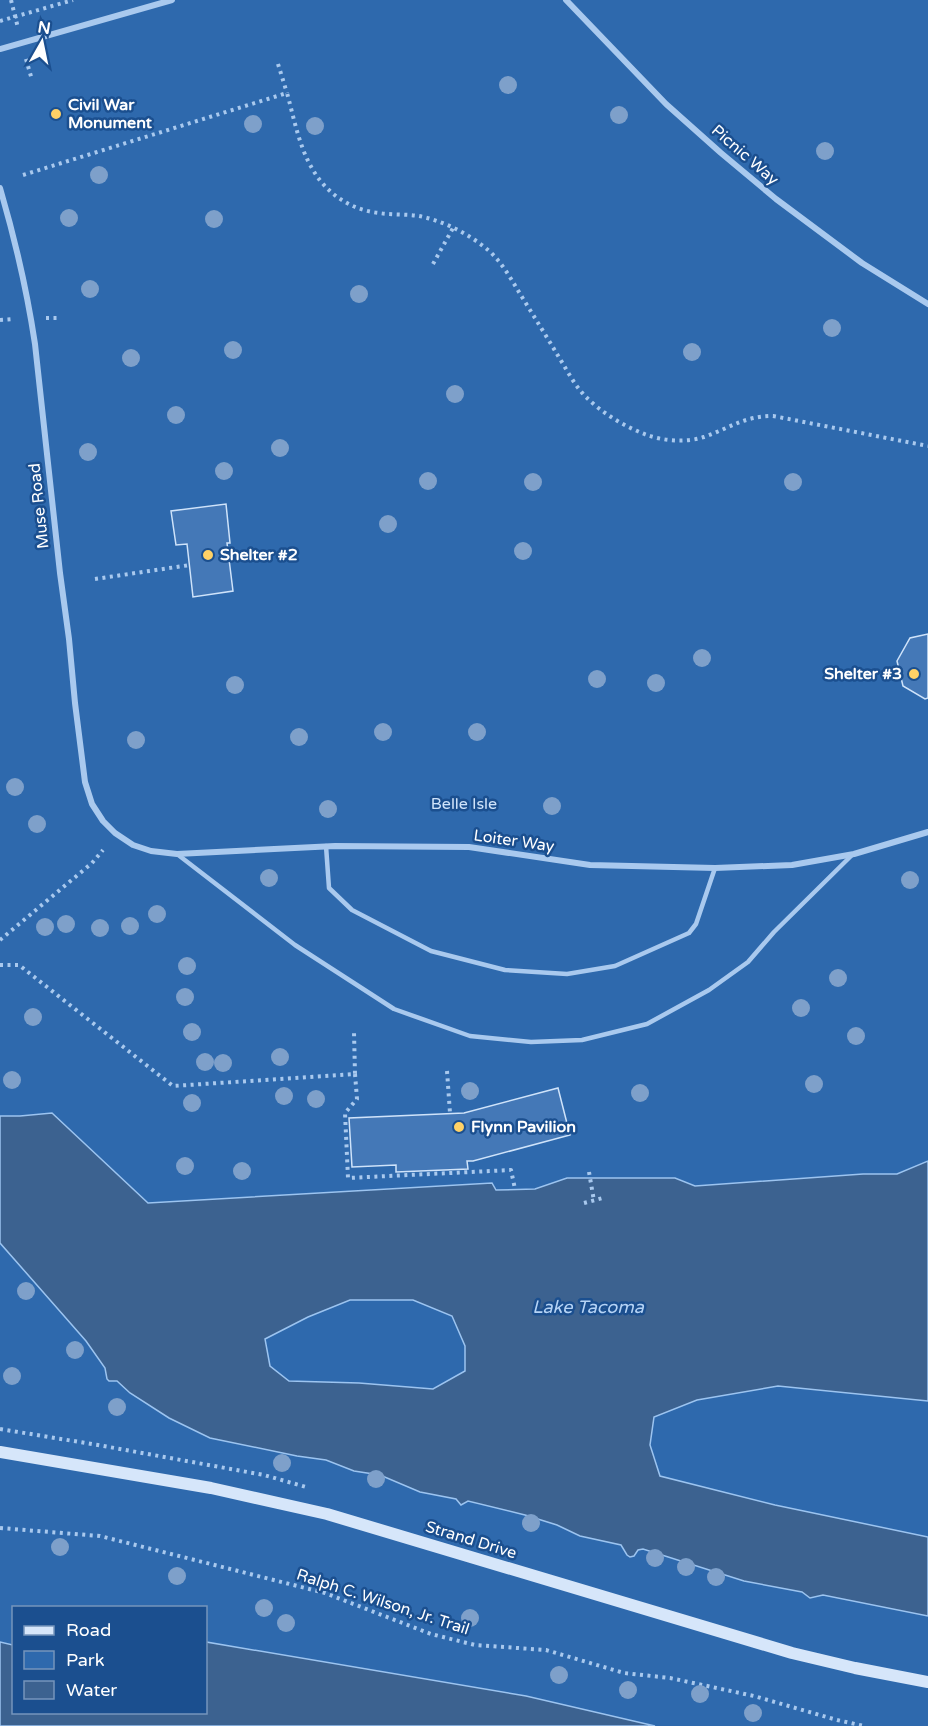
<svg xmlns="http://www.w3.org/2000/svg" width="928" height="1726" font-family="'Varela Round',sans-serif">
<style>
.green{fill:#2e69ad}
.water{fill:#3c6290;stroke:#9cc4f0;stroke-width:1.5;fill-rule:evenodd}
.building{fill:#4478b7;stroke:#cfe3fa;stroke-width:1.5}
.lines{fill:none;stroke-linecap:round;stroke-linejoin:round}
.path{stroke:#a9c9ee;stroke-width:4;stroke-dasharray:3 4.5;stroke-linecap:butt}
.lane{stroke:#a9c9ee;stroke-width:4.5}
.street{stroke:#a9c9ee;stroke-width:6}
.secondary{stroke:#d6e6fa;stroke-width:12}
.tree{fill:#7ea0ca}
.poi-dot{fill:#ffd166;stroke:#1b4f8f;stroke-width:2}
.labels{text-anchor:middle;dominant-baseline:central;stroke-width:5;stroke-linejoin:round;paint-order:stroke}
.poi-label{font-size:16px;font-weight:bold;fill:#fff;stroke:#1b4f8f;text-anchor:start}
.street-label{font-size:16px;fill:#fff;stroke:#1b4f8f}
.park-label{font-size:16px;fill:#cfe3fa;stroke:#1b4f8f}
.water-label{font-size:18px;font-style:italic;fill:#b5d3f5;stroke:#1b4f8f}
</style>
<rect width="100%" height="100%" fill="#1b4f8f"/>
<!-- green -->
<path class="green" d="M0,0H928V1726H655L526,1696L206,1642V1608H14L13,1645L0,1642Z"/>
<!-- water -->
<path class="water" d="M52,1113L148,1203L492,1183L496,1190L535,1189L567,1178H675L695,1186L863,1174H897L928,1161V1401L778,1386L697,1400L654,1417L650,1445L660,1476L775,1505L928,1537V1616L823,1595L810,1598L802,1592L744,1581L643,1549L638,1550L634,1556L630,1557L627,1555L621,1545L580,1536L557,1525L525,1515L468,1501L461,1505L456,1499L420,1492L380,1475L354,1471L326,1460L297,1456L210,1438L169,1418L130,1393L117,1381H109L107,1379L105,1368L86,1341L0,1243V1116H20ZM350,1300H413L452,1316L465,1346V1371L433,1389L359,1383L289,1381L270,1366L265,1339L308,1317Z
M0,1642L13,1645L14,1712H206V1642L526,1696L655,1726H0Z"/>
<!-- building -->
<path class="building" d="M226,504L230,543H227L233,591L193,597L187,544L176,545L171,511Z
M928,634V698L925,699L903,686L897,661L910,638Z
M558,1088L570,1135L473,1161H467L468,1169L396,1172V1165L352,1167L349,1118L464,1113Z"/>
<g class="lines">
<!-- path -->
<path class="path" d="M11,0L18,28
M0,21L73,0
M26,59L32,80
M278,64L287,93
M23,175L287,93C294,118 299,147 313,170C327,194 351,210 379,213C392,215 406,214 419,216C444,221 469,234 488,250C503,263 512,281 522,297C535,318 548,339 560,359C568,372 575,386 586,397C602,413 625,427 647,435C664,441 686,443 704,437C730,428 744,416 773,416L928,446
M433,264L453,228
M46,318H57
M0,320L14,319
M95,579L190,565
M0,940L92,863L103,850
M0,965H19L173,1086L355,1074L354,1032
M447,1071L450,1113
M355,1074L357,1099L345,1113L348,1178L511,1170L515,1189
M589,1172L594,1201
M584,1203L603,1198
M0,1429L98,1445L264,1475L306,1487
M0,1528L100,1536L325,1593L431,1634L475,1645L546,1650L624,1673L670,1678L754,1696L837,1720L864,1726"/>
<!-- lane -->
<path class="lane" d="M326,846L329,888L352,910L431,951L505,970L567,974L615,966L689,933L696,924L715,868
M177,854L295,945L394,1009L470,1036L531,1042L582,1040L647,1024L709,990L748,962L774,932L852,855"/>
<!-- street -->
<path class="street" d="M566,0L666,104L721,153L776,199L862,263L928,304
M0,49L172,0
M0,188C15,239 27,291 35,344L60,573L69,639L75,703L85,782L92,804L103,821L115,833L133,845L151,851L177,854L335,846L469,847L590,865L715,868L792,865L854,854L928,832"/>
<!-- secondary -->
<path class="secondary" d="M0,1452L211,1488L327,1514L792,1653L855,1668L928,1682"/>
</g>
<!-- trees -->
<g class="tree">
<circle cx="508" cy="85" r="9"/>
<circle cx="619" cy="115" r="9"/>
<circle cx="253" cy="124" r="9"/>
<circle cx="315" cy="126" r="9"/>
<circle cx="825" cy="151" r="9"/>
<circle cx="99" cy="175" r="9"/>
<circle cx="69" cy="218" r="9"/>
<circle cx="214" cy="219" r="9"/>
<circle cx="90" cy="289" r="9"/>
<circle cx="359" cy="294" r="9"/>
<circle cx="832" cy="328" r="9"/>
<circle cx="233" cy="350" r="9"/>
<circle cx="692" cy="352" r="9"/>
<circle cx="131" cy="358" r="9"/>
<circle cx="455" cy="394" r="9"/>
<circle cx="176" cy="415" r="9"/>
<circle cx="280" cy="448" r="9"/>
<circle cx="88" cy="452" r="9"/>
<circle cx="224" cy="471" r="9"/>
<circle cx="428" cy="481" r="9"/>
<circle cx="533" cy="482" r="9"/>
<circle cx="793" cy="482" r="9"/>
<circle cx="388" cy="524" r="9"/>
<circle cx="523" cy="551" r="9"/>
<circle cx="702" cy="658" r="9"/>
<circle cx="597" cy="679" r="9"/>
<circle cx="656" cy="683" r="9"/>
<circle cx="235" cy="685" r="9"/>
<circle cx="383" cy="732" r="9"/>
<circle cx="477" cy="732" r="9"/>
<circle cx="299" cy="737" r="9"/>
<circle cx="136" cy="740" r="9"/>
<circle cx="15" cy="787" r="9"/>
<circle cx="552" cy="806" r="9"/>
<circle cx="328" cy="809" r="9"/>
<circle cx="37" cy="824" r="9"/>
<circle cx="269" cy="878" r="9"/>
<circle cx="910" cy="880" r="9"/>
<circle cx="157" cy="914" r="9"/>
<circle cx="66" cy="924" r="9"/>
<circle cx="130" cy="926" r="9"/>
<circle cx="45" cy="927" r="9"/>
<circle cx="100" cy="928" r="9"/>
<circle cx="187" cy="966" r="9"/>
<circle cx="838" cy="978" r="9"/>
<circle cx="185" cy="997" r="9"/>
<circle cx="801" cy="1008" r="9"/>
<circle cx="33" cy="1017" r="9"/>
<circle cx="192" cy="1032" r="9"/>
<circle cx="856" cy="1036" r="9"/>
<circle cx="280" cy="1057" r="9"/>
<circle cx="205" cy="1062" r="9"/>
<circle cx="223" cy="1063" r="9"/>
<circle cx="12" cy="1080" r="9"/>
<circle cx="814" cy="1084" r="9"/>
<circle cx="470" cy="1091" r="9"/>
<circle cx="640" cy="1093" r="9"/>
<circle cx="284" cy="1096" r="9"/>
<circle cx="316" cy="1099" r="9"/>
<circle cx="192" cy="1103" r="9"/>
<circle cx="185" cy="1166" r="9"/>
<circle cx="242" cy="1171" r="9"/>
<circle cx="26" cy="1291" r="9"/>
<circle cx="75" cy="1350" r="9"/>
<circle cx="12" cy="1376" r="9"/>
<circle cx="117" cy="1407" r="9"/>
<circle cx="282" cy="1463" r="9"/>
<circle cx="376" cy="1479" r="9"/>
<circle cx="531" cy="1523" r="9"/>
<circle cx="60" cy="1547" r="9"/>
<circle cx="655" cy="1558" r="9"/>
<circle cx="686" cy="1567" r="9"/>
<circle cx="177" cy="1576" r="9"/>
<circle cx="716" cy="1577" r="9"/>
<circle cx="264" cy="1608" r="9"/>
<circle cx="470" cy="1618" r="9"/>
<circle cx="286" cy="1623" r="9"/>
<circle cx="559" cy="1675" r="9"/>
<circle cx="628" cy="1690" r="9"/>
<circle cx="700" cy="1694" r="9"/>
<circle cx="753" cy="1713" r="9"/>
</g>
<!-- markers -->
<g class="poi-dot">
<circle cx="56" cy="114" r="6"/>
<circle cx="208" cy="555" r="6"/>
<circle cx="914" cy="674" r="6"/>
<circle cx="459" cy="1127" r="6"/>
</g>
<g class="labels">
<!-- poi labels -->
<g class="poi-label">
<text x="68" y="105">Civil War<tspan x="68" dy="18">Monument</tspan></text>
<text x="220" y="555">Shelter #2</text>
<text x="902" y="674" text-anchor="end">Shelter #3</text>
<text x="471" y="1127">Flynn Pavilion</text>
</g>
<!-- street labels -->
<g class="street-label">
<text transform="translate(745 155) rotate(41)">Picnic Way</text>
<text transform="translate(39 506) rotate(-96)">Muse Road</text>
<text transform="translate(514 841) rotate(8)">Loiter Way</text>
<text transform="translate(471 1540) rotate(17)">Strand Drive</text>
<text transform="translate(383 1602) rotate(18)">Ralph C. Wilson, Jr. Trail</text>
</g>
<!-- park labels -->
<g class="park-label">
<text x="464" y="804">Belle Isle</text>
</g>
<!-- water labels -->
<g class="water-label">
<text x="588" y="1307">Lake Tacoma</text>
</g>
</g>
<!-- legend -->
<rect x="12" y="1606" width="195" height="108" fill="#1b4f8f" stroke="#7695bc" stroke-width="1.5"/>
<rect x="24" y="1626" width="30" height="9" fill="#d6e6fa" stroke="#7695bc" stroke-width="1.5"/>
<text x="66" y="1636" font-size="18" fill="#ffffff">Road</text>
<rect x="24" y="1651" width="30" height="18" fill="#2e69ad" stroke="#7695bc" stroke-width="1.5"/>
<text x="66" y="1666" font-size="18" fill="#ffffff">Park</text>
<rect x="24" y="1681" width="30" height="18" fill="#3c6290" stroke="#7695bc" stroke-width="1.5"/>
<text x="66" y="1696" font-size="18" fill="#ffffff">Water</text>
<!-- north arrow -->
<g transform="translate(42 42) rotate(9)" stroke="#1b4f8f" stroke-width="4.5" paint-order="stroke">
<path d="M0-4.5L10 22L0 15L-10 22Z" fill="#ffffff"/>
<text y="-9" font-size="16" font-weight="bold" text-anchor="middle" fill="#ffffff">N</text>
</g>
</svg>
